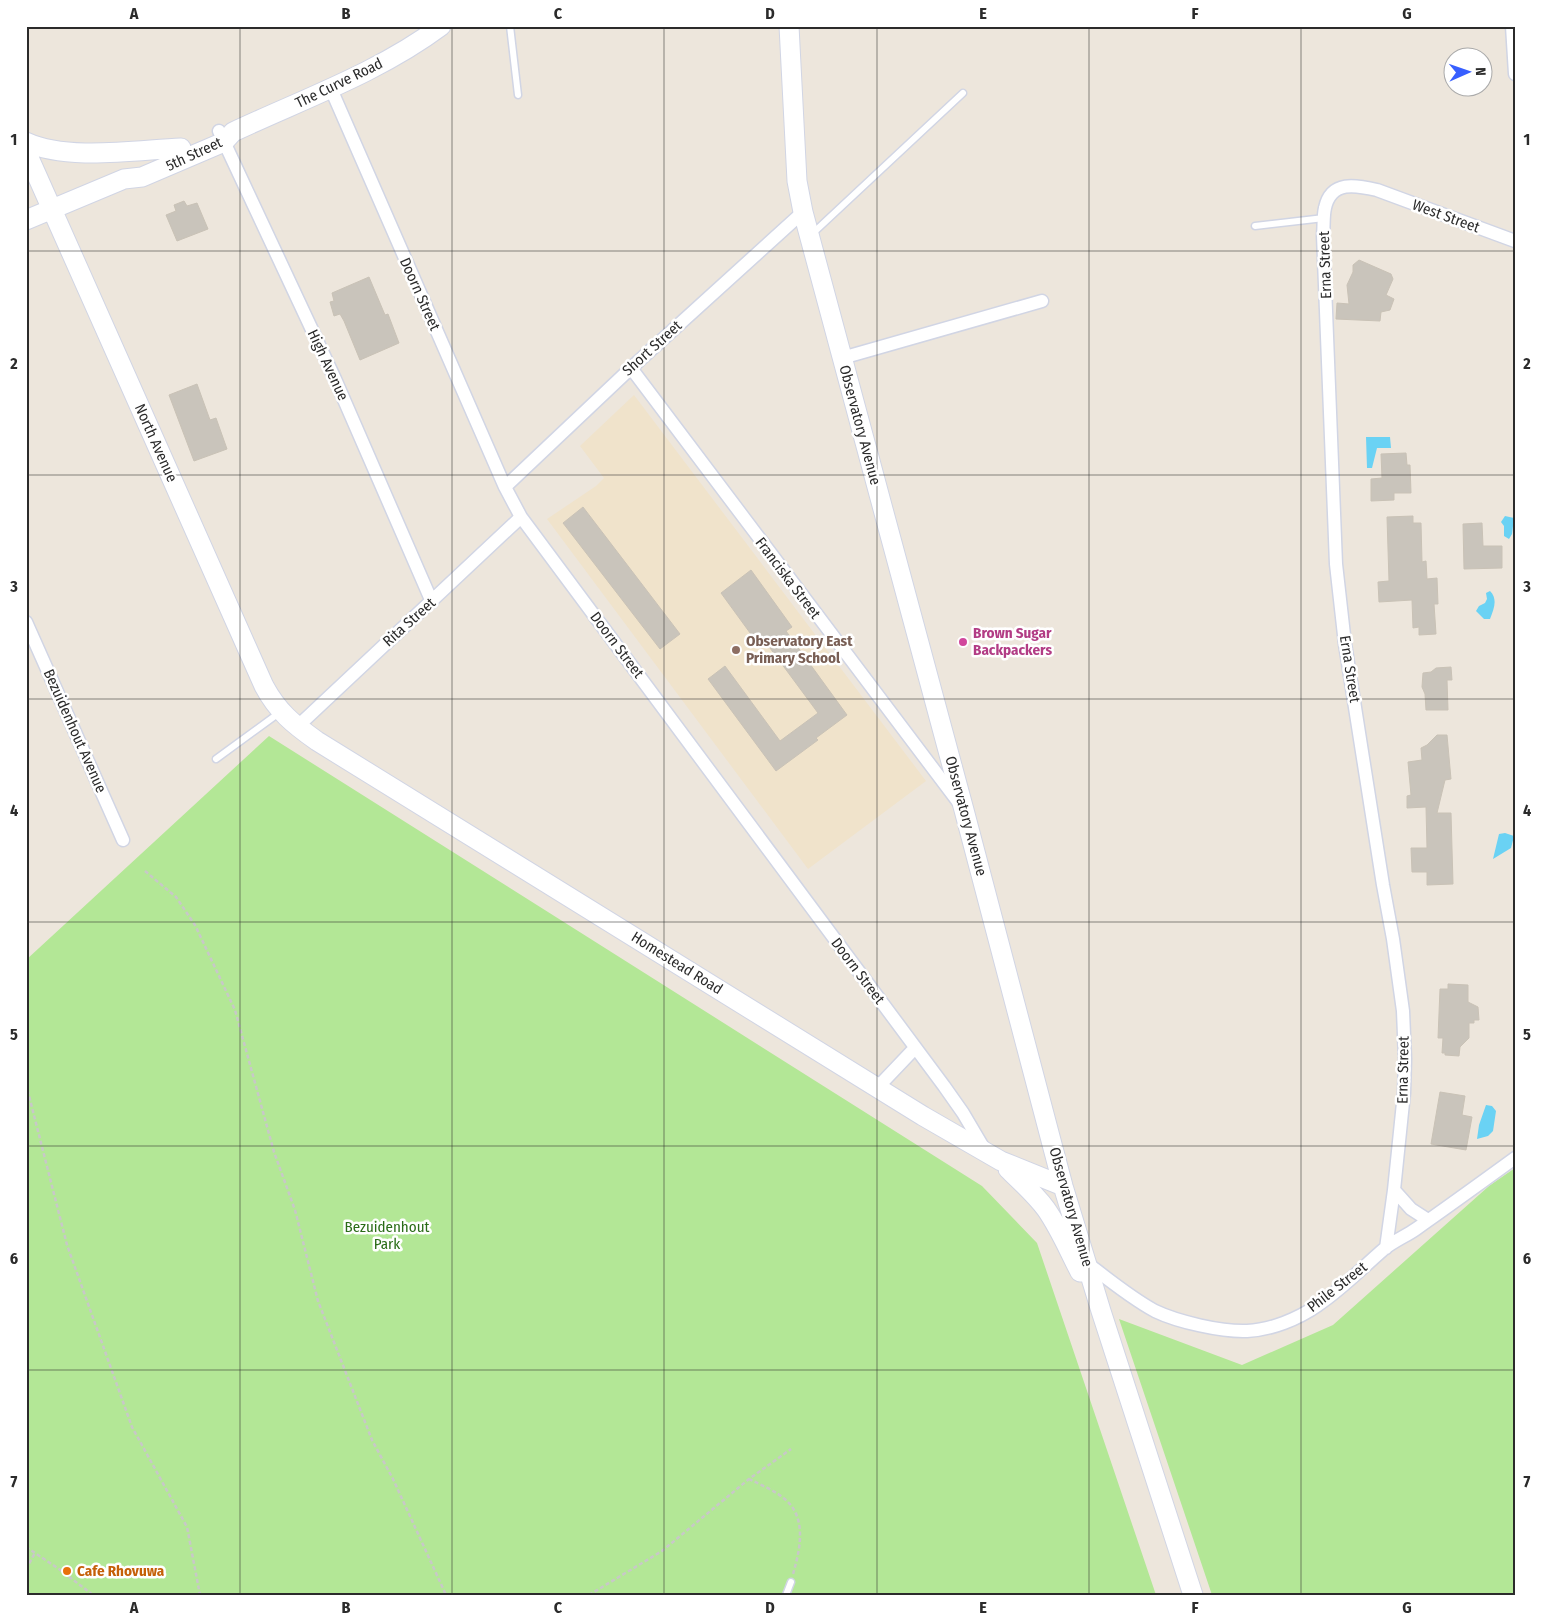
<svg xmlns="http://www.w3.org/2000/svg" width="1541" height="1621" font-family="'Fira Sans Condensed',sans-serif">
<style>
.education{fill:#f0e3cb}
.green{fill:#b3e796}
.water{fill:#6ad2f4}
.building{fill:#c9c4bb;stroke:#c9c2b6}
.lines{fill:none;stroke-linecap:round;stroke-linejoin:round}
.lane-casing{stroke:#d1d5e4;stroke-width:9}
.street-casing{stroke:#d1d5e4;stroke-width:15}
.secondary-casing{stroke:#d1d5e4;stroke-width:21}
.path{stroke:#c8c8c8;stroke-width:2.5;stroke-dasharray:4 2.5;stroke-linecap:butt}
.lane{stroke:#fff;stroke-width:6}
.street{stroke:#fff;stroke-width:12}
.secondary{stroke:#fff;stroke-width:19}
.grid{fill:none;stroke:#2b2b2b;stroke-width:1;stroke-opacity:0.55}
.hotel-dot{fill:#d1479c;stroke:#fff;stroke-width:2}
.education-dot{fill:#8d6e63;stroke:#fff;stroke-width:2}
.food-dot{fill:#e8710a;stroke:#fff;stroke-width:2}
.labels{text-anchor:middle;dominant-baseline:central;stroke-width:5;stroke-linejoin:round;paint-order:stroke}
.street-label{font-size:15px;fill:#2b2b2b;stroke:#fff}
.hotel-label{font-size:15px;font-weight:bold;fill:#b23c85;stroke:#fff;text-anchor:start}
.education-label{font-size:15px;font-weight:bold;fill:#785e54;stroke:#fff;text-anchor:start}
.park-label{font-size:15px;fill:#2a6c17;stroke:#fff}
.food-label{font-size:15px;font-weight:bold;fill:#c56008;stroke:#fff;text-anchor:start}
.neatline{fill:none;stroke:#2b2b2b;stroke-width:2}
.grid-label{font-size:16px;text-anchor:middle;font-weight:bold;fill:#2b2b2b}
</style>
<rect width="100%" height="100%" fill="#ede6dc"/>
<!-- education -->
<path class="education" d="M634,395L926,781L808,869L547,519L596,486L604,478L580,446Z"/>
<!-- green -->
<path class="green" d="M269,736L982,1186L1037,1243L1156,1595H26V960Z
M1515,1168V1595H1212L1119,1319L1242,1365L1333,1325L1489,1186Z"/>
<!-- water -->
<path class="water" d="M1366,437H1390L1391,448H1377L1372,468H1367Z
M1505,516L1514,518L1512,534L1509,539L1504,536V526L1501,522Z
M1490,591C1498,599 1494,609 1490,619H1484L1476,611L1479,606L1485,603L1487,599L1486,593Z
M1505,833L1514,836L1511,848L1493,859L1499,834Z
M1486,1105L1492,1106L1496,1111L1493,1131L1488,1136L1477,1139L1479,1125Z"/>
<!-- building -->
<path class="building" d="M184,201L187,206L197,203L208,229L177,241L166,215L176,211L174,205Z
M1359,260L1391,274L1393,279L1386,295L1394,299L1390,310L1381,312L1380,321L1336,319L1337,303L1349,304L1347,285L1353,272V265Z
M369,277L385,315L388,314L399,343L360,360L344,321L340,314L334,316L330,302L334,301L332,293Z
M197,384L210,420L216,418L227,449L194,461L169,395Z
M1406,453L1407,465H1410L1411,493H1394V500L1371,501V479L1382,478L1381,454Z
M583,507L680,634L660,649L563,523Z
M1413,516V523H1421L1422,562L1426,561L1427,579L1437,578L1438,604H1434L1436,634L1419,635V627L1413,628L1412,600L1379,602L1378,582L1389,581L1387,517Z
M1482,523L1483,546H1502V568L1464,569L1463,524Z
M751,570L792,627L786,631L847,715L816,738L818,740L776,771L708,679L725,666L780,741L818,713L767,644L761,648L721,593Z
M1451,667L1452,680H1447L1448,710H1426L1425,694L1422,687L1423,673L1431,672L1436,668Z
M1437,735H1447L1451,779L1445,780L1437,813H1451L1453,884L1427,885V872H1412L1411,848H1427L1426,807L1407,808V796L1411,795L1408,762L1422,760L1421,748L1427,745Z
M1448,984L1468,985V1002L1478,1007L1479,1020H1474V1023H1469V1038L1460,1047L1459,1056L1445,1055V1053H1442L1443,1038H1438L1440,989H1448Z
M1440,1092L1465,1096L1462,1115L1472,1117L1466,1150L1431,1144Z"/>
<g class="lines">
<defs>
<path id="lane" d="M510,26L518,95
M1255,226L1324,218
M812,234L963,93
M216,759L279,713
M786,1595L791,1582"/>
<path id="street" d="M1512,26L1515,74
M331,89L505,487L521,517L944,1086L963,1113L986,1152
M219,131L335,379L432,602
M842,358L1042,301
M631,368L959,803
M505,487L631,368L803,212
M26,622L123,840
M297,727L521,517
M877,1088L915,1048
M1394,1190L1411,1209L1428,1220
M1386,1248L1394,1190L1404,1093L1405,1059L1403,1011L1393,939L1383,885L1345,644L1336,564L1323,235C1324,226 1323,216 1325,208C1331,180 1356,185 1377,190L1515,241
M1087,1263C1109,1280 1131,1298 1155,1311C1178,1322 1222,1332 1247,1331C1271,1330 1298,1319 1318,1305C1342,1289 1362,1268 1384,1249C1394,1241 1406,1236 1416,1229C1449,1206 1482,1182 1515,1158"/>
<path id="secondary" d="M789,26L797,181L803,212L964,810L1063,1186L1101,1311L1193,1595
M26,142C67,161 136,150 181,148
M26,151L264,686C278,712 293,724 317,741L923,1116L1001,1161L1063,1186
M26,220L124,179L142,177L224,142L233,132C303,99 378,73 441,26
M1008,1169C1021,1182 1035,1194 1046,1209C1060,1229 1069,1251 1080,1272"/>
</defs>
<!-- lane casing -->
<use href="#lane" class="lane-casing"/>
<!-- street casing -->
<use href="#street" class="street-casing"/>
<!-- secondary casing -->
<use href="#secondary" class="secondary-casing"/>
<!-- path -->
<path class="path" d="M145,871L176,897L195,925L235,1010L274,1152L295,1210L318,1301L372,1440L393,1479L446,1595
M26,1084L67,1245L132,1427L187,1527L200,1595
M749,1479C761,1485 776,1491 786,1500C807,1519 800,1550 793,1574
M26,1547L59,1569L93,1595
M26,1569L35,1553
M589,1595L662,1551L749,1479L791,1449"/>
<!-- lane -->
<use href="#lane" class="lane"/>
<!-- street -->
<use href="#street" class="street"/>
<!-- secondary -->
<use href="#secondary" class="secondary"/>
</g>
<!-- grid -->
<path class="grid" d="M240,26V1595M452,26V1595M664,26V1595M877,26V1595M1089,26V1595M1301,26V1595M26,251H1515M26,475H1515M26,699H1515M26,922H1515M26,1146H1515M26,1370H1515"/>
<!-- markers -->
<circle class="hotel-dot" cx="963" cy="642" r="5"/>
<circle class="education-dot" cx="736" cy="650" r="5"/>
<circle class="food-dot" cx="67" cy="1571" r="5"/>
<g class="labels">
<!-- street labels -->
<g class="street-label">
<text transform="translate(339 83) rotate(-26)">The Curve Road</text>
<text transform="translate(194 154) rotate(-25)">5th Street</text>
<text transform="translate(1446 216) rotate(20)">West Street</text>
<text transform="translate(1325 265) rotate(-92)">Erna Street</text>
<text transform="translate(420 294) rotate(66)">Doorn Street</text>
<text transform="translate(652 348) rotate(-42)">Short Street</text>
<text transform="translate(328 365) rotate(65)">High Avenue</text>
<text transform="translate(860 425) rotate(75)">Observatory Avenue</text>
<text transform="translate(156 443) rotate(66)">North Avenue</text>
<text transform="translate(788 578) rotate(53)">Franciska Street</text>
<text transform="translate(409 622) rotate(-42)">Rita Street</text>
<text transform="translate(617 645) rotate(53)">Doorn Street</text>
<text transform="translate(1350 669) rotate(81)">Erna Street</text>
<text transform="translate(75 731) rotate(66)">Bezuidenhout Avenue</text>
<text transform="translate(966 816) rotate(75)">Observatory Avenue</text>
<text transform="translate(677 963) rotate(32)">Homestead Road</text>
<text transform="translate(858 971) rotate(53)">Doorn Street</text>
<text transform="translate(1403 1070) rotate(-89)">Erna Street</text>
<text transform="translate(1071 1207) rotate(74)">Observatory Avenue</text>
<text transform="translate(1337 1287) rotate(-38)">Phile Street</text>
</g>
<!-- hotel labels -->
<g class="hotel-label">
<text x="973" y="633">Brown Sugar<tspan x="973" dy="17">Backpackers</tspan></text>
</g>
<!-- education labels -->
<g class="education-label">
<text x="746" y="641">Observatory East<tspan x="746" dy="17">Primary School</tspan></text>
</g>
<!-- park labels -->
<g class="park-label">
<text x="387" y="1227">Bezuidenhout<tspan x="387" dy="17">Park</tspan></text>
</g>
<!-- food labels -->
<g class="food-label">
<text x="77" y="1571">Cafe Rhovuwa</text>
</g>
</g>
<!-- border -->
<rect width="1541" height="1621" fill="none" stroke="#ffffff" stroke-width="55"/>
<!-- north arrow -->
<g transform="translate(1468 72) rotate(88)"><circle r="24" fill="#ffffff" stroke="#aaaaaa"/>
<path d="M0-4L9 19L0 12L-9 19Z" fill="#375fff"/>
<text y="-8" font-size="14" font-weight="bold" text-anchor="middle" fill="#2b2b2b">N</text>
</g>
<rect x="28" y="28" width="1486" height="1566" class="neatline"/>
<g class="grid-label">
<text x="134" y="19">A</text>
<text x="346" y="19">B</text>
<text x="558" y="19">C</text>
<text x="770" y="19">D</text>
<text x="983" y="19">E</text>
<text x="1195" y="19">F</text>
<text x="1407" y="19">G</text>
<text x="14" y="145">1</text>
<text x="1527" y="145">1</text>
<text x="14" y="369">2</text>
<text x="1527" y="369">2</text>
<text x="14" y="592">3</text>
<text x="1527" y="592">3</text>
<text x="14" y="816">4</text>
<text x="1527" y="816">4</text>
<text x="14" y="1040">5</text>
<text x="1527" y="1040">5</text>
<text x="14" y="1264">6</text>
<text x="1527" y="1264">6</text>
<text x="14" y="1487">7</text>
<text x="1527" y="1487">7</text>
<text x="134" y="1613">A</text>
<text x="346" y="1613">B</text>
<text x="558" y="1613">C</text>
<text x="770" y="1613">D</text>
<text x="983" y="1613">E</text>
<text x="1195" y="1613">F</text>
<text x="1407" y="1613">G</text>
</g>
</svg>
